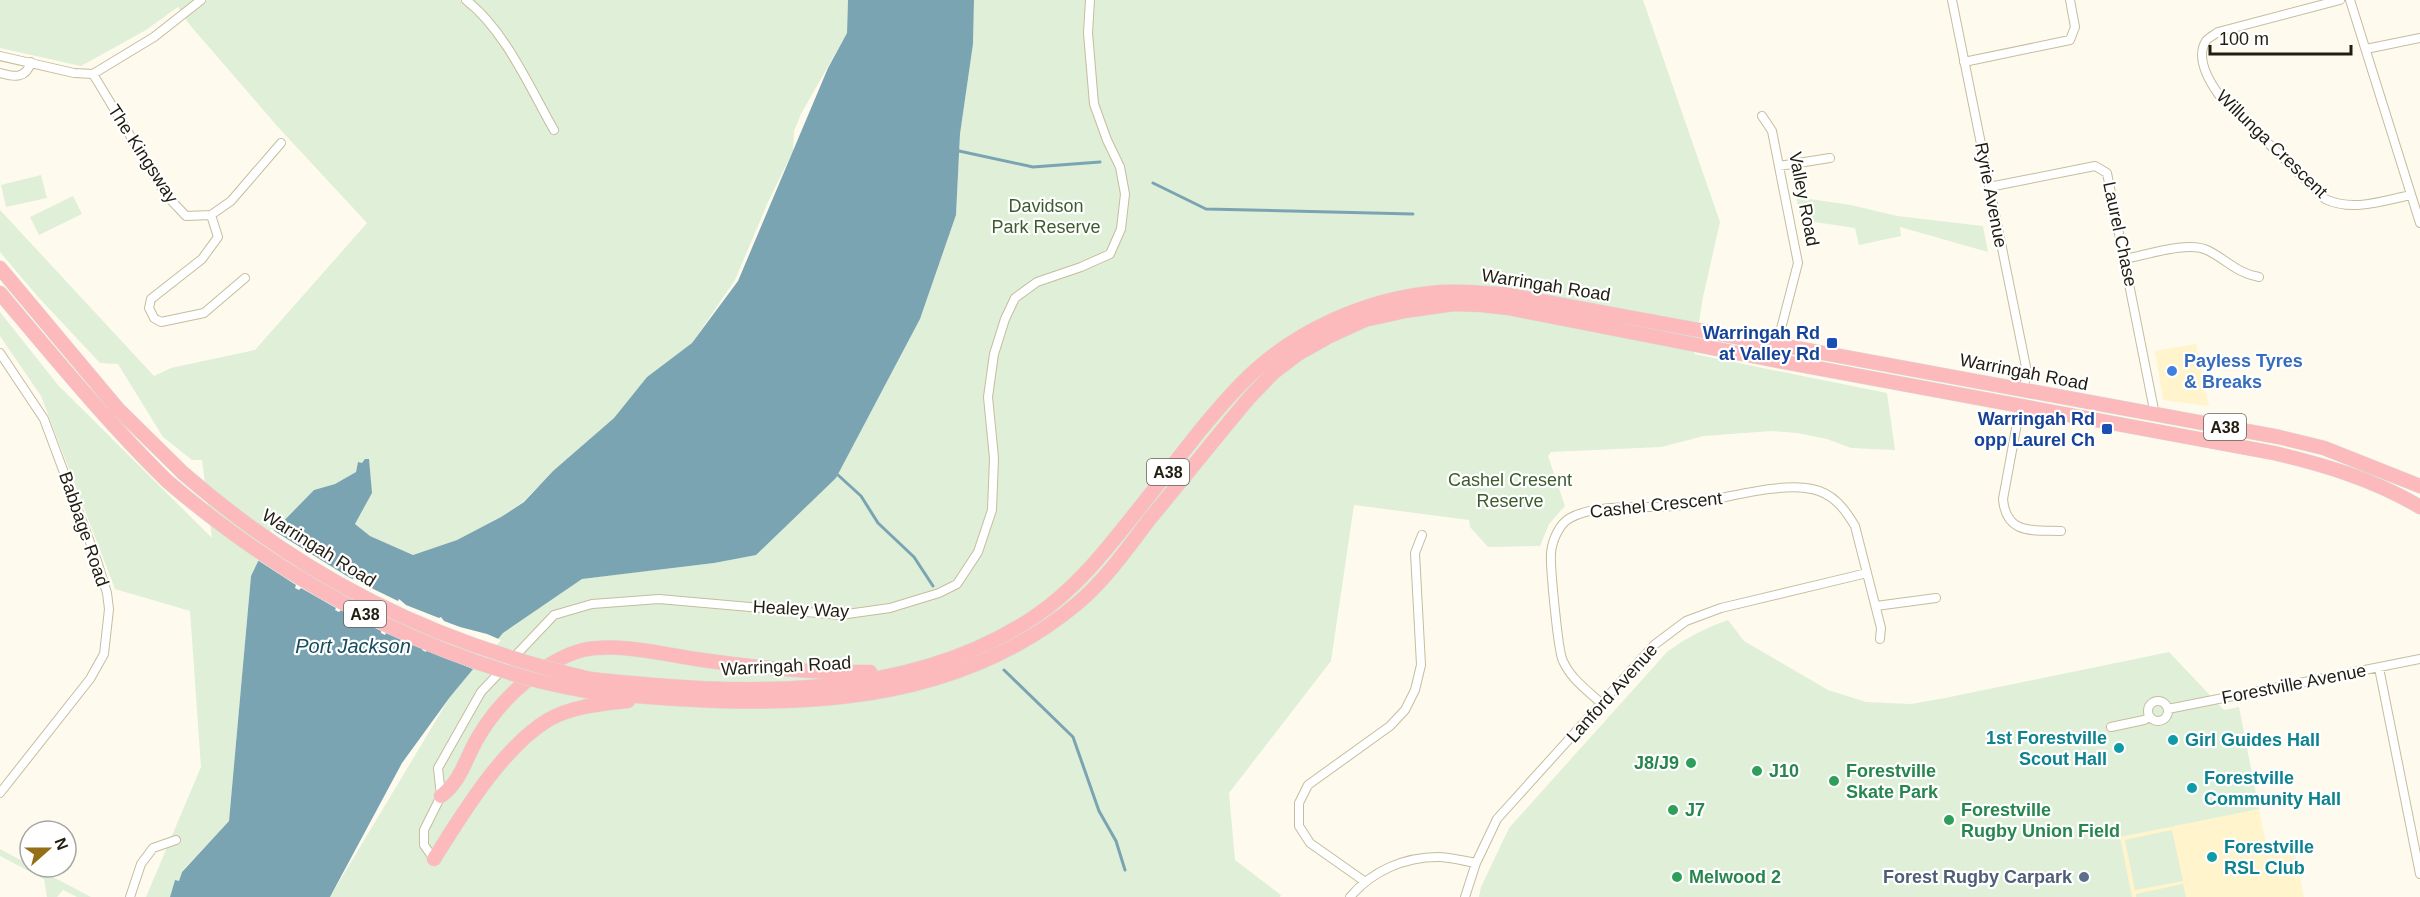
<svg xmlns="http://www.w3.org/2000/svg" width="2420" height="897" font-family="Arial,sans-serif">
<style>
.built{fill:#fff4cb}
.green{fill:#dfefd8}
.water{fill:#7ba4b3}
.pier{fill:#fefbee}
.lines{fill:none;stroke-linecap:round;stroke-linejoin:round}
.stream{stroke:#7ba4b3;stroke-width:3}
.minor-casing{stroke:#c5bd9d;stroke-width:10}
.trunk-casing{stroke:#dbdbd9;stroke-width:15}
.minor{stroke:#fff;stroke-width:8}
.trunk{stroke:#fcbabc;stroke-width:14}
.trunk-bridge-casing{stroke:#dbdbd9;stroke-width:15;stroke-linecap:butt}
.trunk-bridge{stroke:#fcbabc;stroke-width:14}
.transit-dot{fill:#1a4fb4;stroke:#fff;stroke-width:2}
.shop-dot{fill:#3f7fe0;stroke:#fff;stroke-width:2}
.culture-dot{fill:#0f9aa8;stroke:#fff;stroke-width:2}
.leisure-dot{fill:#2e9e5b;stroke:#fff;stroke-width:2}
.service-dot{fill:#5c6f8a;stroke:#fff;stroke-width:2}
.labels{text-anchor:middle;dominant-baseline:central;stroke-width:4.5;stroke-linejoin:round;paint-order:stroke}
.shield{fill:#fff;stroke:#646158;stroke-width:1.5}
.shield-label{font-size:16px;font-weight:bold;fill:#211d11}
.street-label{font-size:18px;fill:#211d11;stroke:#fff}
.park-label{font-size:18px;fill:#3d5c2e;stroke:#fff}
.transit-label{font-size:18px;font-weight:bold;fill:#164399;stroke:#fff;text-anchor:end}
.shop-label{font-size:18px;font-weight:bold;fill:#366cbe;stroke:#fff;text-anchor:start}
.culture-label{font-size:18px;font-weight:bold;fill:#0d838f;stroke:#fff;text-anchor:start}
.leisure-label{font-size:18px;font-weight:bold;fill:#27864d;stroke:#fff;text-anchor:start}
.service-label{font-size:18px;font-weight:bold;fill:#4e5e75;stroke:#fff;text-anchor:end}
.water-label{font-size:20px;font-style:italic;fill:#154d5f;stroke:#fff}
</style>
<rect width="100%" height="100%" fill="#fefbee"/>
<!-- built -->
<path class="built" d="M2196,344L2209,406L2163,400L2155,351Z
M2259,809L2268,853L2294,848L2304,897H2132L2120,837Z"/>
<!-- green -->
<path class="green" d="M0,0H848L847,33L801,114L794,131L793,151L768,202L735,280L692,343L647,377L614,418L553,471L524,501L501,517L457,540L413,555L370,536L355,524L372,493L362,464L358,462L356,472L335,484L314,490L251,576L229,821L182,871L179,882L175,880L170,897H146L201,767L190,611L115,589L41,396L0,336V312L58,385L212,538L202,460H192L163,437L118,364L100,363L39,298L0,252V210L154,376L171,368L255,350L367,223L278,127L189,24L178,7L146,30L81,66L0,48Z
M974,0H1643L1720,222L1703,297L1694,354L1887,393L1895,450L1851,448L1827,439L1797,433L1772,431L1704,436L1661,447L1551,452L1548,456L1565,506L1549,524L1540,546L1488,547L1470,527L1469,520L1354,505L1331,661L1229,793L1235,860L1281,895L1280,897H330L450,697L503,633L582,579L714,563L836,478L920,319L956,215L960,134L973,44Z
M41,175L47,198L6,207L1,185Z
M73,196L82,214L39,235L30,217Z
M1796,197L1851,205L1897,216L1983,226L1988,252L1900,227L1901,236L1859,245L1855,228L1801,220Z
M1728,620L1744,641L1828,690L1866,702L1911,704L1945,698L2169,652L2224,710L2239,707L2259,809L2120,837L2132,897H1479L1481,887L1509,828L1667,652C1687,637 1706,628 1728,620Z
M2172,830L2183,881L2135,890L2125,840Z
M0,849L30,865V867H34L91,897H77L63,890L57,897H47L44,879L0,856Z
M2183,884L2186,897H2136V894Z"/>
<!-- water -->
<path class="water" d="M848,0H974L973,44L960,134L956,215L920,319L836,478L756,555L714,563L582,579L503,633L450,697L402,763L330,897H170L175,880L179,881L182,872L229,821L251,576L272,533L314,490L335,484L356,472L358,462L362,463L365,459H369L372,493L355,524L370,536L413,555L457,540L501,517L524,502L553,471L614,418L647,377L692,343L738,281L828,68L847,33Z"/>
<!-- pier -->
<path class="pier" d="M271,529L350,578L353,579L354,576L358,579L357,581L398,601L399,599L406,605L439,618L441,617L444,621L460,627L487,634L501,640L477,669H473L427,650L426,652L422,650L423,648L386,633L385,635L381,633V631L341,610L339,612L335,610L336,608L301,588L299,590L295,588L296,585L256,559Z"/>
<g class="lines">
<!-- stream -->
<path class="stream" d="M959,151L1033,167L1100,162
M1153,183L1206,209L1413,214
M838,475L861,496L878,523L914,557L933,586
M1004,670L1073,737L1099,811L1116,841L1125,870"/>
<defs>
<path id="minor" d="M466,0C505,30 530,88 554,130
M1952,0L2027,372L2023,390
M2340,0L2218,32C2214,35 2208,38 2206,41C2195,58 2209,81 2219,95L2325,199C2353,212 2382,201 2411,195
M2350,0L2420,223
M2366,49L2420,38
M0,56L74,73L93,74L154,37L201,0
M1964,62L2070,40L2075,27L2070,0
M0,73C15,77 26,79 31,62
M93,74L166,195L186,216L211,215L231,201L281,143
M1762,116L1772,131L1798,263L1777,344
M1779,166L1830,158
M1989,187L2095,166L2107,173L2155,415
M211,215L218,237L202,259L151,299L149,308L154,318L161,322L204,313L245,278
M2125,259C2147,255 2189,240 2209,251C2228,261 2237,273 2259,277
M0,353L44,419L97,561L107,593L109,609L104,654L90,679L0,793
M2020,407L2003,499C2006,535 2033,530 2061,531
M1876,606L1936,598
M2379,668L2420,874
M2148 711a10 10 0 1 1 20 0a10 10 0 1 1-20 0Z
M1602,704C1587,690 1571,679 1563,661C1558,652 1550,565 1551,553C1552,541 1559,524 1570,518C1597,503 1642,509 1673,506C1712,503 1776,481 1812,489C1833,493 1845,509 1855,526L1881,628L1880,639
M2168,709L2420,659
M2111,727L2144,720L2150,717
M434,859L424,845V830L441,796L438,768L481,692L554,615L592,604L659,599L840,615L890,608L939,593L957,584L978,552L992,510L994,458L988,397L994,354L1005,319L1015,298L1037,282L1081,267L1110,254L1121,229L1125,194L1120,167L1107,140L1094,104L1088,33L1090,0
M1364,881L1310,843L1299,826V803L1308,785L1390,726L1405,710L1415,690L1421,665L1415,553L1422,535
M130,897L141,864L153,848L176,840
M1350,897C1372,871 1404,857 1438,857C1450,857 1464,861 1476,863
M1465,897L1476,863L1497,819L1654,645L1686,621L1721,608L1867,573"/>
<path id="trunk" d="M0,268L118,409L183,473
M0,293C54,357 107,422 167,481
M591,679C737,695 905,703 1034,617C1076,589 1106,550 1137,511C1171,469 1203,423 1241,384C1292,331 1367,298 1440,292C1461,291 1482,293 1503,294L2279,437L2324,448L2420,486
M591,692C758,708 941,718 1078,603C1106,579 1127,549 1149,520C1183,479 1216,437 1250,397L1273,373L1298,354L1328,337L1365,320L1405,311L1454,304L1481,305L1508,308L1773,360L2274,453C2325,465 2375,480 2420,507
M441,796C461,781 465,760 477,739C489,718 505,699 524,683C540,670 563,655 583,650C618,642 667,655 702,660C758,668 813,673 870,672
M434,859C462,814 503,747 548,720C572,706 601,704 628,701"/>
</defs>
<!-- minor casing -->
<use href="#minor" class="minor-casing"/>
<!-- trunk casing -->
<use href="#trunk" class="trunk-casing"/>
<!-- minor -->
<use href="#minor" class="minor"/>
<!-- trunk -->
<use href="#trunk" class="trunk"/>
<defs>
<path id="trunk-bridge" d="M183,473C305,579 433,643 591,679
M167,481C270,569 389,638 520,676C543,683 567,687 591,692"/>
</defs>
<!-- trunk-bridge casing -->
<use href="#trunk-bridge" class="trunk-bridge-casing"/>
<!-- trunk-bridge -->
<use href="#trunk-bridge" class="trunk-bridge"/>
</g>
<!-- markers -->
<g class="transit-dot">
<rect x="1826" y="337" width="12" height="12" rx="3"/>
<rect x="2101" y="423" width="12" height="12" rx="3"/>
</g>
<circle class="shop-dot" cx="2172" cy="371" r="6"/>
<g class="culture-dot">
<circle cx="2173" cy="740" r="6"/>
<circle cx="2119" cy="748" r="6"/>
<circle cx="2192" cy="788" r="6"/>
<circle cx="2212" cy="857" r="6"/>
</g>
<g class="leisure-dot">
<circle cx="1691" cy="763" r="6"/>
<circle cx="1757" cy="771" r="6"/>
<circle cx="1834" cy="781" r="6"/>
<circle cx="1673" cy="810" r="6"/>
<circle cx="1949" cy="820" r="6"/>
<circle cx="1677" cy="877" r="6"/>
</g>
<circle class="service-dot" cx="2084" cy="877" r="6"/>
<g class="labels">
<!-- shield labels -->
<g class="shield">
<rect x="2204" y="414" width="42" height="26" rx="4.5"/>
<rect x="1147" y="459" width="42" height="26" rx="4.5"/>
<rect x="344" y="601" width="42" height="26" rx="4.5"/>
</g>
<g class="shield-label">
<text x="2225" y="427">A38</text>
<text x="1168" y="472">A38</text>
<text x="365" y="614">A38</text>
</g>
<!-- street labels -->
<g class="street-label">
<text transform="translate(2272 144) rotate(44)">Willunga Crescent</text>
<text transform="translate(143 154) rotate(57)">The Kingsway</text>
<text transform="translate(1991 195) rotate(79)">Ryrie Avenue</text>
<text transform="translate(1804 199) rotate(79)">Valley Road</text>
<text transform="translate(2120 234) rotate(78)">Laurel Chase</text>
<text transform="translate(1546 285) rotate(9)">Warringah Road</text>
<text transform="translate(2024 372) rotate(11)">Warringah Road</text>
<text transform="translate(1656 505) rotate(-6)">Cashel Crescent</text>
<text transform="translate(84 529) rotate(71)">Babbage Road</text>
<text transform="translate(319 548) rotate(32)">Warringah Road</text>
<text transform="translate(801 609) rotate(3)">Healey Way</text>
<text transform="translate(786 666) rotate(-3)">Warringah Road</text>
<text transform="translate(2294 684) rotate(-11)">Forestville Avenue</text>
<text transform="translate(1612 693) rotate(-48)">Lanford Avenue</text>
</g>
<!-- park labels -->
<g class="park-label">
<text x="1046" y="206">Davidson<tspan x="1046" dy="21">Park Reserve</tspan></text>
<text x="1510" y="480">Cashel Cresent<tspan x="1510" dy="21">Reserve</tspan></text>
</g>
<!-- transit labels -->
<g class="transit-label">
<text x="1820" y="333">Warringah Rd<tspan x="1820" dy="21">at Valley Rd</tspan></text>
<text x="2095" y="419">Warringah Rd<tspan x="2095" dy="21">opp Laurel Ch</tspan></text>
</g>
<!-- shop labels -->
<g class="shop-label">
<text x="2184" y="361">Payless Tyres<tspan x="2184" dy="21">&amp; Breaks</tspan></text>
</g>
<!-- culture labels -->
<g class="culture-label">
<text x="2107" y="738" text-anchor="end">1st Forestville<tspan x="2107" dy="21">Scout Hall</tspan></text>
<text x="2185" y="740">Girl Guides Hall</text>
<text x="2204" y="778">Forestville<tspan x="2204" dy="21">Community Hall</tspan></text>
<text x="2224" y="847">Forestville<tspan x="2224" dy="21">RSL Club</tspan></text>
</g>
<!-- leisure labels -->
<g class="leisure-label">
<text x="1679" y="763" text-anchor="end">J8/J9</text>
<text x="1769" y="771">J10</text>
<text x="1846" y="771">Forestville<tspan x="1846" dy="21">Skate Park</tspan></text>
<text x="1685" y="810">J7</text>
<text x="1961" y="810">Forestville<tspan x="1961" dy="21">Rugby Union Field</tspan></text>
<text x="1689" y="877">Melwood 2</text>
</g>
<!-- service labels -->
<g class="service-label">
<text x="2072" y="877">Forest Rugby Carpark</text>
</g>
<!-- water labels -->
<g class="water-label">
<text x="353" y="646">Port Jackson</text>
</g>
</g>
<!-- north arrow -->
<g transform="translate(48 849) rotate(69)"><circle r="28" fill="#ffffff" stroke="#a6a5a0" stroke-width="1.5"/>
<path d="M0-4.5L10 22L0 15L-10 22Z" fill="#956e18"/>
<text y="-9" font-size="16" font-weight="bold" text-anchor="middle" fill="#211d11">N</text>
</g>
<!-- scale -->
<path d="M2210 45v9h141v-9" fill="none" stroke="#211d11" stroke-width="3"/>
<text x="2219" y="45" font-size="18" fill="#211d11" stroke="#ffffff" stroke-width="4.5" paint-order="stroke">100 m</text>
</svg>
